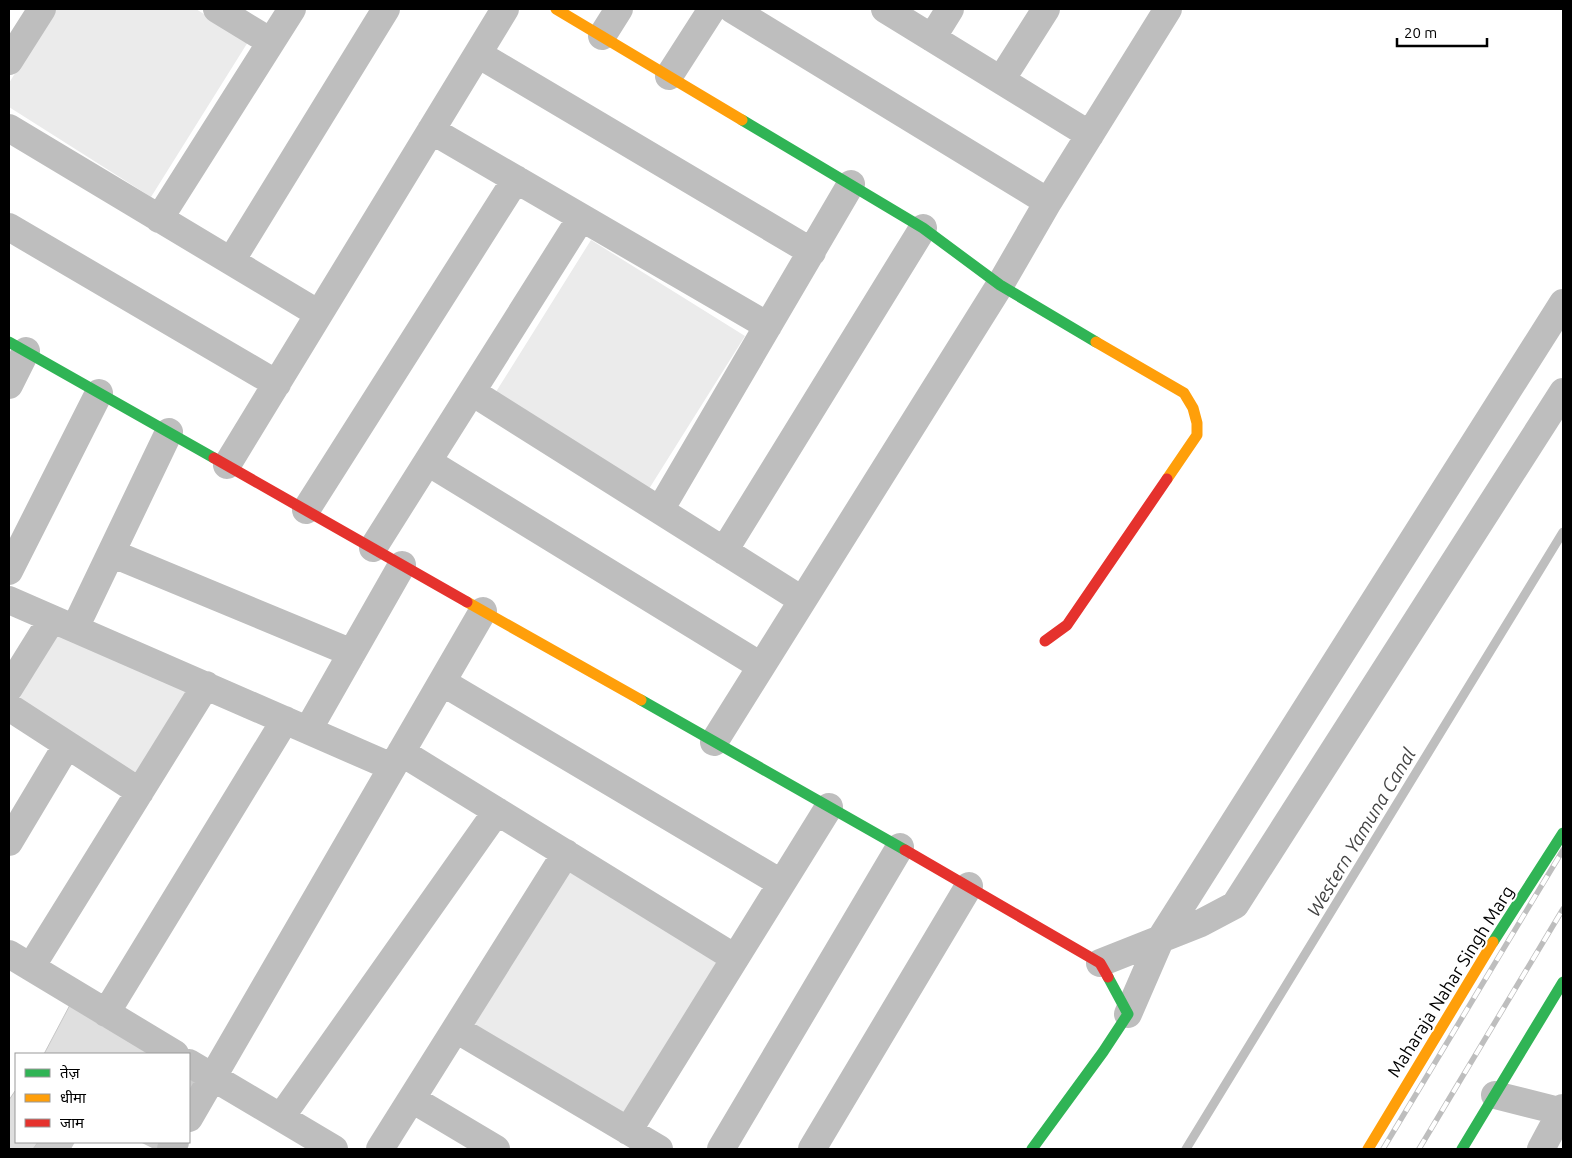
<svg xmlns="http://www.w3.org/2000/svg" width="1572" height="1158" font-family="Ubuntu,'Noto Sans Devanagari',sans-serif">
<style>
.green{fill:#ebebeb}
.shadow{fill:#0003}
.lines{fill:none;stroke-linecap:round;stroke-linejoin:round}
.stream{stroke:#bebebe;stroke-width:9}
.building{fill:#dfdfdf;stroke:#c6c6c6}
.street{stroke:#bebebe;stroke-width:28}
.fast{stroke:#30b455;stroke-width:11}
.slow{stroke:#ff9f0a;stroke-width:11}
.jam{stroke:#e5322d;stroke-width:11}
.rail-casing{stroke:#bebebe;stroke-width:5.5}
.rail{stroke:#fff;stroke-width:4;stroke-dasharray:11;stroke-linecap:butt}
.labels{text-anchor:middle;dominant-baseline:central;stroke-width:4;stroke-linejoin:round;paint-order:stroke}
.street-label{font-size:18px;fill:#000;stroke:#fff}
.water-label{font-size:19px;font-style:italic;fill:#434343;stroke:#fff}
</style>
<rect width="100%" height="100%" fill="#fff"/>
<!-- green -->
<path class="green" d="M55,9H196L248,42L151,197L9,107V83Z
M591,240L745,336L647,492L494,395Z
M53,626L197,691L137,785L9,702Z
M567,865L720,962L623,1118L469,1021Z"/>
<!-- shadow -->
<path class="shadow" d="M72,1004L165,1054H45Z
M189,1069L201,1081L189,1105Z
M15,1093L16,1142H75L71,1149H9V1102Z
M140,1142H169L165,1149H154Z"/>
<g class="lines">
<!-- stream -->
<path class="stream" d="M1186,1149L1563,532"/>
</g>
<!-- building -->
<path class="building" d="M71,1003L168,1054H44Z
M15,1091L16,1092V1142H38L33,1149H9V1100Z"/>
<g class="lines">
<!-- street -->
<path class="street" d="M217,9L271,42
M732,9L1048,202
M885,9L1090,135
M602,36L619,9
M932,38L950,9
M478,54L812,252
M9,61L42,9
M669,76L712,9
M1001,80L1046,9
M9,128L319,314
M431,130L768,326
M159,219L292,9
M9,227L277,384
M231,261L386,9
M9,385L26,351
M472,392L802,600
M428,462L761,666
M227,465L505,9
M306,510L516,179
M660,510L851,184
M373,548L581,218
M724,551L923,228
M111,553L352,653
M9,571L99,393
M9,600L392,767
M75,628L169,432
M442,682L781,883
M9,688L52,619
M9,707L140,792
M308,730L402,565
M714,742L1000,285L1048,202L1168,9
M401,752L735,958
M9,842L67,745
M9,954L175,1054
M1100,963L1201,923L1235,905L1563,392
M31,967L206,685
M106,1013L285,720
M1128,1014L1161,938L1563,303
M456,1029L659,1149
M189,1063L334,1149
M1495,1095L1563,1112
M412,1099L496,1149
M281,1117L497,811
M189,1118L483,611
M628,1131L829,807
M171,1149L175,1142
M380,1149L566,853
M721,1149L900,847
M812,1149L969,886
M1541,1149L1563,1108"/>
<!-- fast -->
<path class="fast" d="M742,120L923,228L1000,285L1096,342
M9,342L214,458
M641,700L905,850
M1493,942L1563,833
M1032,1149L1103,1052L1128,1014L1108,977
M1462,1149L1563,982"/>
<!-- slow -->
<path class="slow" d="M556,9L742,120
M1096,342L1184,393L1193,408L1197,423V435L1167,479
M467,602L641,700
M1368,1149L1493,942"/>
<!-- jam -->
<path class="jam" d="M214,458L467,602
M1045,641L1067,625L1167,479
M905,850L1100,963L1108,977"/>
<defs>
<path id="rail" d="M1383,1149L1563,850
M1419,1149L1563,909"/>
</defs>
<!-- rail casing -->
<use href="#rail" class="rail-casing"/>
<!-- rail -->
<use href="#rail" class="rail"/>
</g>
<g class="labels">
<!-- street labels -->
<g class="street-label">
<text transform="translate(1450 981) rotate(-58)">Maharaja Nahar Singh Marg</text>
</g>
<!-- water labels -->
<g class="water-label">
<text transform="translate(1361 832) rotate(-59)">Western Yamuna Canal</text>
</g>
</g>
<!-- border -->
<rect width="1572" height="1158" fill="none" stroke="#000000" stroke-width="20"/>
<!-- legend -->
<rect x="15" y="1053" width="175" height="90" fill="#ffffff" stroke="#999999"/>
<rect x="25" y="1069" width="25" height="8" fill="#30b455" stroke="#999999"/>
<text x="60" y="1078" font-size="15" fill="#000000">तेज़</text>
<rect x="25" y="1094" width="25" height="8" fill="#ff9f0a" stroke="#999999"/>
<text x="60" y="1103" font-size="15" fill="#000000">धीमा</text>
<rect x="25" y="1119" width="25" height="8" fill="#e5322d" stroke="#999999"/>
<text x="60" y="1128" font-size="15" fill="#000000">जाम</text>
<!-- scale -->
<path d="M1397 38v8h90v-8" fill="none" stroke="#000000" stroke-width="2.5"/>
<text x="1404" y="38" font-size="15" fill="#000000" stroke="#ffffff" stroke-width="4" paint-order="stroke">20 m</text>
</svg>
